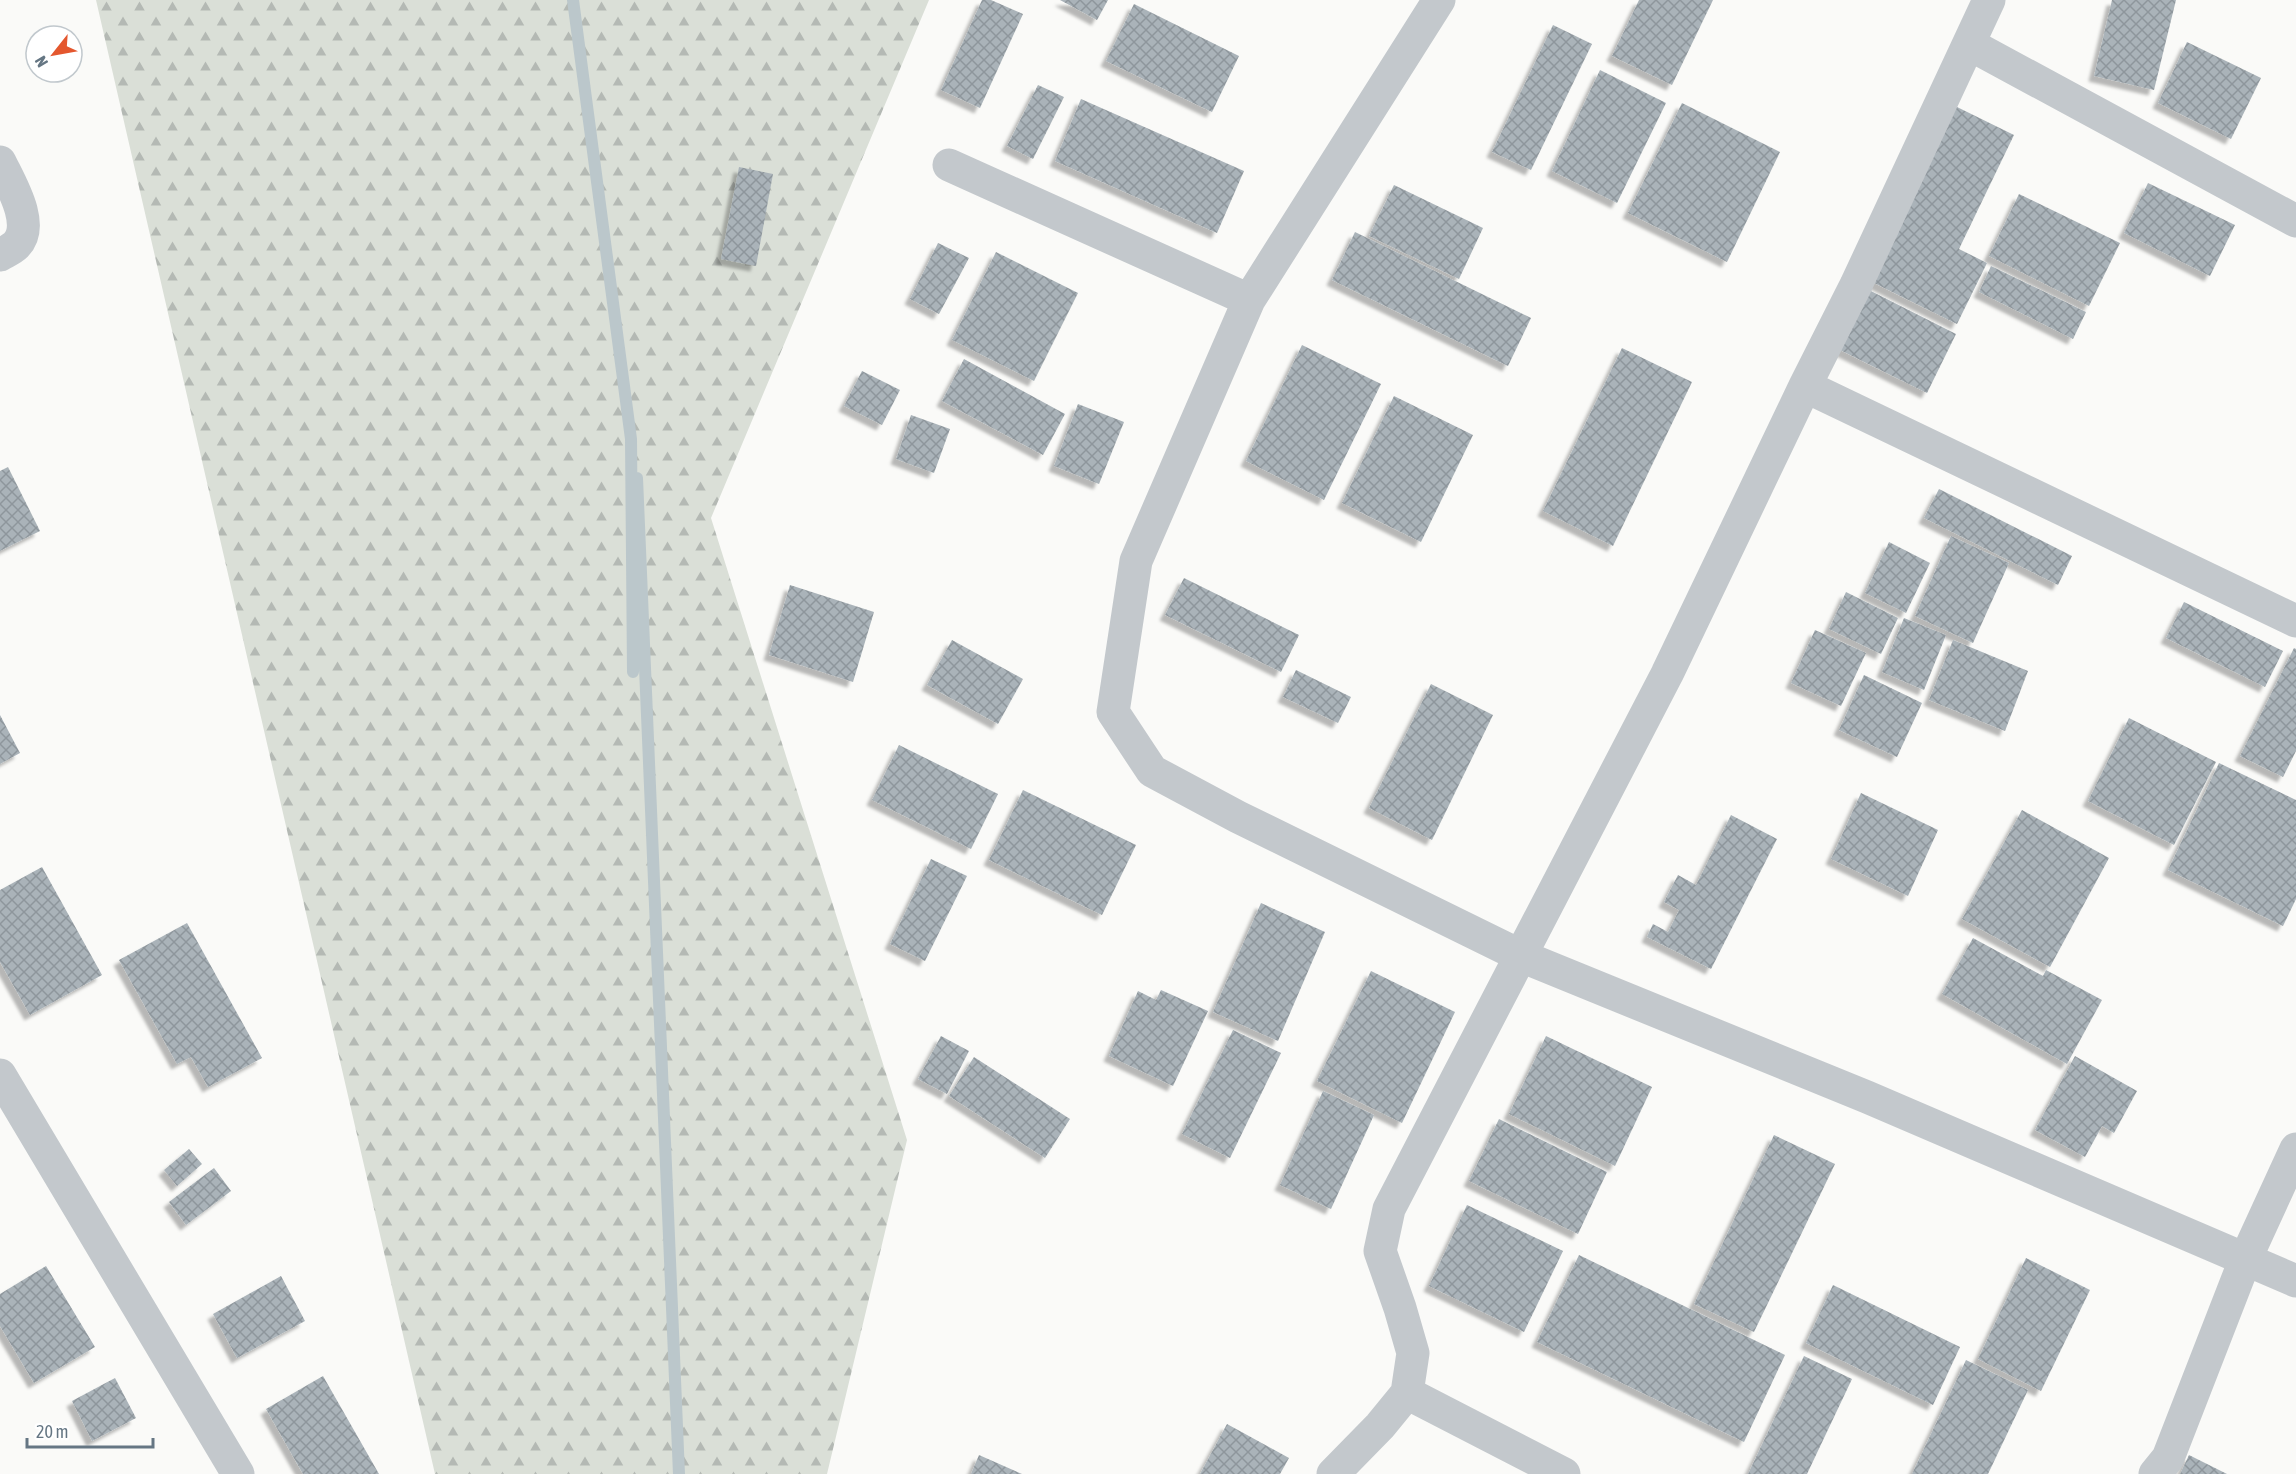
<svg xmlns="http://www.w3.org/2000/svg" width="2296" height="1474" font-family="'Asap Condensed',sans-serif">
<style>
.forest{fill:url(#forest-firs)}
.lines{fill:none;stroke-linecap:round;stroke-linejoin:round}
.stream{stroke:#bbc7cb;stroke-width:12}
.building{fill:url(#building-cross-hatch);filter:url(#shadow)}
.minor{stroke:#c3c8cc;stroke-width:33}
</style>
<defs>
<pattern id="forest-firs" width="22" height="20" patternUnits="userSpaceOnUse" patternTransform="scale(1.5)"><rect width="22" height="20" fill="#dadfd7"/><path d="M5 1l3.5 6h-7zM16 11l3.5 6h-7z" fill="#b4b9b4"/></pattern>
<pattern id="building-cross-hatch" width="8" height="8" patternUnits="userSpaceOnUse" patternTransform="scale(1.5)"><rect width="8" height="8" fill="#aab3b9"/><path d="M0 0l8 8M0 8l8-8" fill="none" stroke="#8e969c"/></pattern>
<filter id="shadow"><feDropShadow dx="-5.5" dy="5.5" stdDeviation="1.5" flood-color="#0004"/></filter>
</defs>
<rect width="100%" height="100%" fill="#fafaf8"/>
<!-- forest -->
<path class="forest" d="M96,0H929L711,518L907,1140L827,1474H435Z"/>
<g class="lines">
<!-- stream -->
<path class="stream" d="M573,0L631,439L633,672L637,478L679,1474"/>
</g>
<!-- building -->
<path class="building" d="M982,0H991L1023,14L980,108L941,90Z
M1060,0H1108L1097,20Z
M1639,0H1713L1672,85L1612,56Z
M2112,0H2176L2154,90L2094,76Z
M1134,4L1239,56L1212,112L1106,61Z
M1553,25L1592,44L1531,170L1492,152Z
M2187,42L2261,78L2231,139L2158,103Z
M1600,70L1666,103L1617,203L1552,171Z
M1038,85L1064,97L1033,159L1007,146Z
M1081,99L1244,171L1217,233L1055,161Z
M1682,103L1780,152L1727,262L1628,213Z
M1955,106L2014,135L1959,249L1987,263L1957,324L1864,278Z
M739,167L773,174L756,266L721,259Z
M2148,183L2235,225L2210,276L2124,233Z
M1394,185L1483,228L1459,279L1369,236Z
M2019,194L2120,243L2089,306L1989,256Z
M1355,232L1531,318L1508,366L1332,280Z
M938,243L969,258L939,314L910,299Z
M996,252L1078,293L1034,381L952,340Z
M1991,266L2086,312L2073,339L1979,292Z
M1861,286L1956,334L1927,393L1832,346Z
M1302,345L1381,384L1324,500L1246,461Z
M1622,348L1692,382L1613,546L1543,511Z
M964,359L1065,414L1043,455L942,401Z
M862,371L900,390L882,425L844,406Z
M1394,396L1473,435L1421,542L1342,503Z
M1078,404L1124,422L1099,484L1054,466Z
M911,415L950,429L934,473L896,459Z
M8,467L40,531L0,551V471Z
M1939,489L2072,556L2058,585L1924,518Z
M1951,536L2009,563L1973,643L1915,616Z
M1889,542L1930,563L1906,613L1865,593Z
M1184,578L1299,635L1281,672L1165,615Z
M790,585L874,612L853,682L769,655Z
M1846,592L1898,618L1881,654L1829,629Z
M2184,602L2283,651L2265,687L2166,638Z
M1904,618L1946,635L1924,690L1882,672Z
M1815,630L1866,653L1841,706L1791,683Z
M952,640L1023,679L998,724L927,685Z
M1953,640L2028,671L2005,731L1929,700Z
M2294,648L2296,649V751L2283,777L2240,756Z
M1296,670L1351,697L1338,723L1283,697Z
M1864,675L1922,703L1897,757L1839,730Z
M1431,684L1493,715L1432,840L1369,808Z
M0,715L20,753L0,764Z
M2129,718L2216,762L2174,845L2088,801Z
M899,745L998,794L971,849L872,800Z
M2219,763L2296,800V899L2283,926L2168,870Z
M1023,790L1136,845L1102,915L989,860Z
M1861,793L1938,830L1908,896L1831,859Z
M2022,810L2109,858L2050,967L1962,919Z
M1731,815L1777,839L1711,969L1647,937L1653,924L1668,932L1679,910L1664,902L1678,875L1696,885Z
M931,859L967,876L925,961L890,944Z
M42,867L102,975L30,1015L0,962V890Z
M1261,903L1325,932L1278,1041L1213,1012Z
M187,923L262,1058L208,1087L191,1057L177,1064L119,960Z
M1973,938L2043,976L2046,970L2102,1000L2067,1064L1942,994Z
M1371,971L1455,1012L1402,1123L1317,1081Z
M1161,990L1208,1011L1173,1086L1109,1056L1138,991L1156,1000Z
M1233,1030L1281,1053L1230,1158L1182,1134Z
M941,1036L969,1051L947,1094L918,1079Z
M1546,1036L1652,1087L1615,1166L1509,1114Z
M2075,1056L2137,1091L2114,1133L2102,1126L2085,1157L2035,1130Z
M974,1057L1070,1119L1045,1158L949,1096Z
M1323,1091L1374,1115L1331,1209L1280,1185Z
M1499,1119L1607,1172L1578,1234L1469,1181Z
M1774,1135L1835,1164L1754,1332L1694,1304Z
M189,1149L202,1164L177,1186L164,1170Z
M214,1168L231,1191L186,1225L169,1202Z
M1467,1205L1563,1251L1524,1332L1429,1286Z
M1579,1255L1785,1355L1744,1442L1537,1342Z
M2026,1258L2090,1290L2041,1391L1978,1359Z
M46,1266L95,1347L34,1383L0,1326V1294Z
M281,1276L305,1321L237,1358L213,1314Z
M1833,1285L1960,1347L1933,1405L1806,1343Z
M1804,1356L1852,1379L1807,1474H1748Z
M1966,1360L2028,1390L1988,1474H1912Z
M323,1376L379,1474H303L266,1409Z
M115,1378L136,1418L92,1441L72,1401Z
M1227,1424L1289,1458L1280,1474H1200Z
M979,1455L1022,1474H971Z
M2189,1455L2227,1474H2180Z"/>
<g class="lines">
<!-- minor -->
<path class="minor" d="M1439,0L1249,300L1136,561L1113,712L1152,771L1238,817L1521,956L1867,1097L2296,1281
M1969,44L2296,221
M0,162C10,183 36,225 16,245C12,249 5,252 0,255
M949,165L1249,300
M1805,386L2296,621
M0,1075L238,1474
M1407,1393L1413,1353L1400,1308L1380,1251L1389,1209L1667,674L1805,386L1856,285L1989,0
M1333,1474L1380,1426L1407,1393L1564,1474
M2155,1474L2168,1458L2245,1260L2296,1149"/>
</g>
<!-- north arrow -->
<g transform="translate(54 54) rotate(239)"><circle r="28" fill="#ffffff" stroke="#c1c8cd" stroke-width="1.5"/>
<path d="M0-4.5L10 22L0 15L-10 22Z" fill="#e4572e"/>
<text y="-9" font-size="16" font-weight="bold" text-anchor="middle" fill="#657683">N</text>
</g>
<!-- scale -->
<path d="M27 1438v9h126v-9" fill="none" stroke="#657683" stroke-width="3"/>
<text x="36" y="1438" font-size="18" fill="#657683" stroke="#ffffff" stroke-width="4.5" paint-order="stroke">20 m</text>
</svg>
